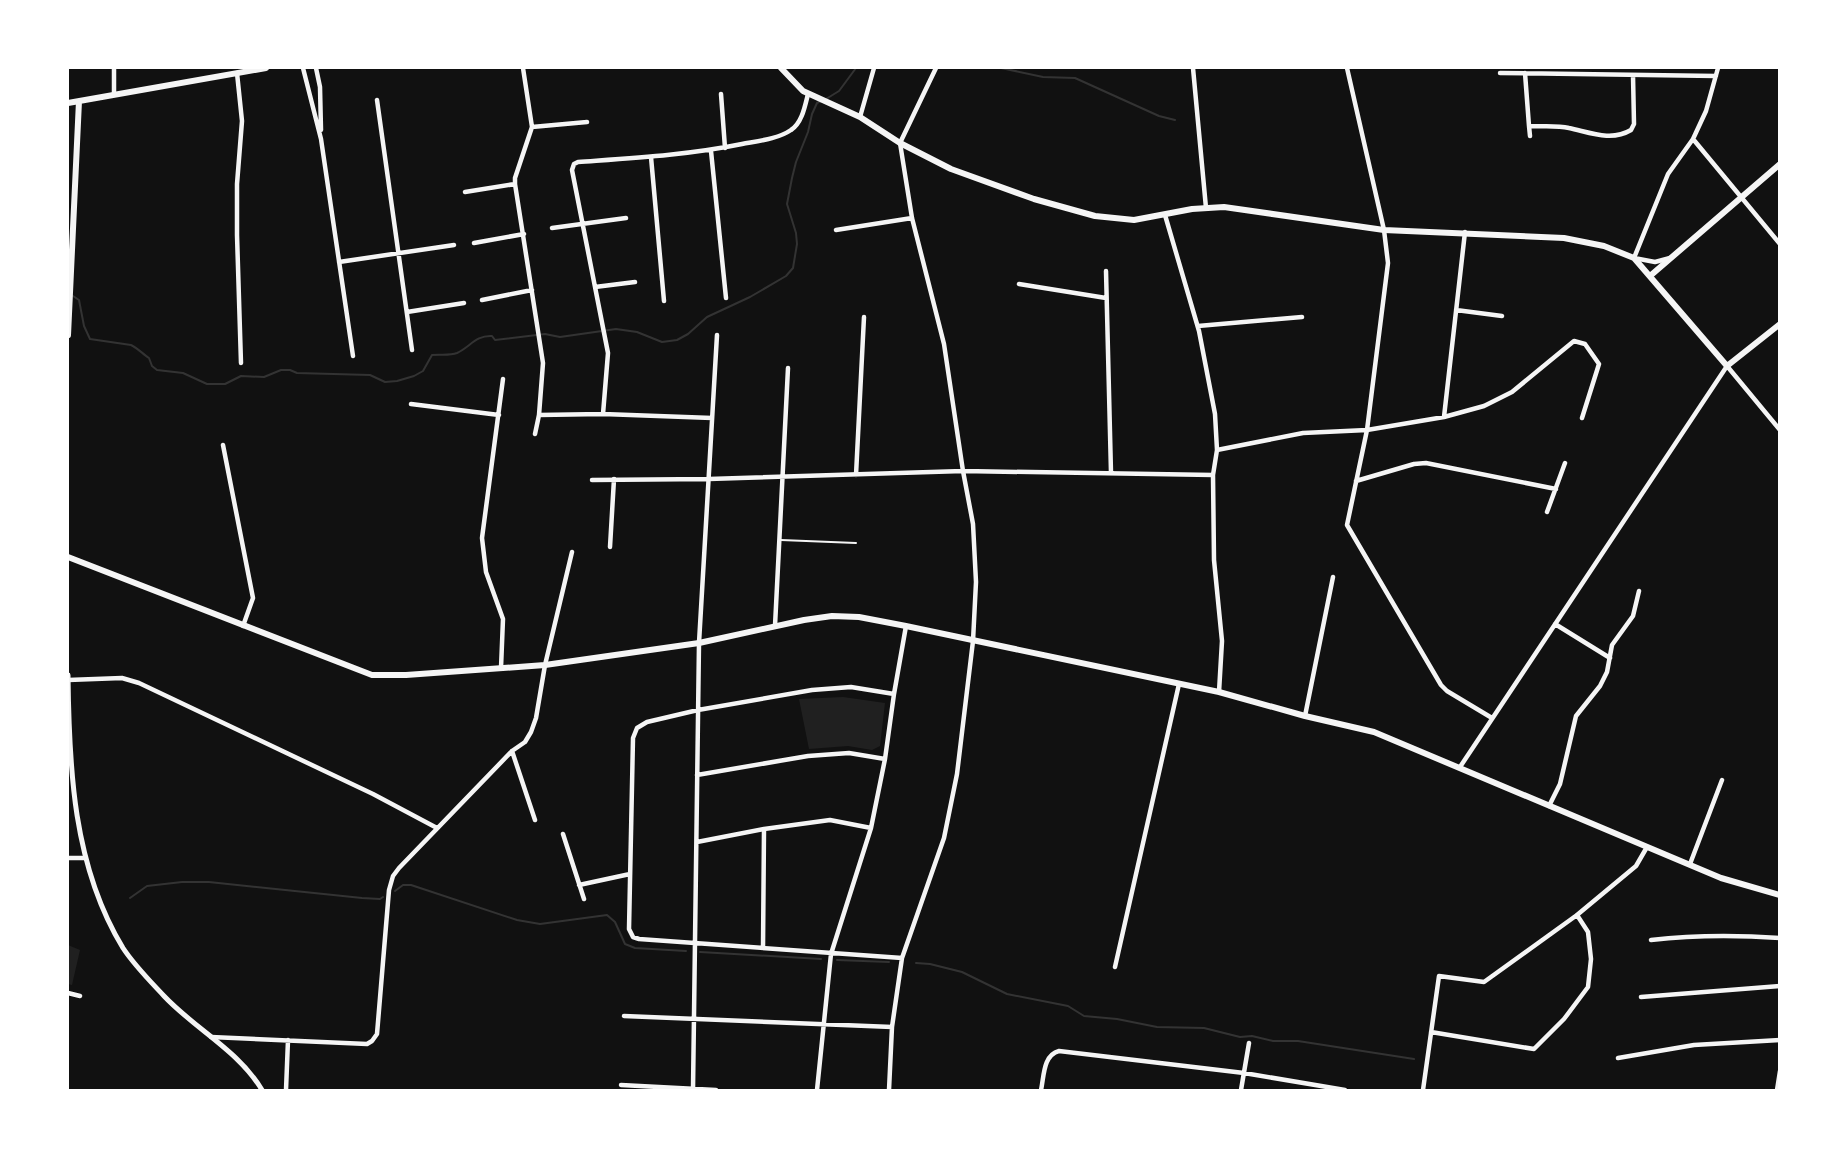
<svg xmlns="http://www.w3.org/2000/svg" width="1847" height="1158" font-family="'Alegreya Sans',sans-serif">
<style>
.green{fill:#202020}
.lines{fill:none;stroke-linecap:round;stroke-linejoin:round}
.stream{stroke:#333;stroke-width:2}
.service{stroke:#f5f5f5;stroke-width:2}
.minor{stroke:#f5f5f5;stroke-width:4.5}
.tertiary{stroke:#f5f5f5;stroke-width:5}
.secondary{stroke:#f5f5f5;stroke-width:6}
</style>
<rect width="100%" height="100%" fill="#111"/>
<!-- green -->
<path class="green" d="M843,697L885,703L880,746L872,750L848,746L809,749L799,699Z
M68,945L80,950L72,985L68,984Z"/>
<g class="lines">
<!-- stream -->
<path class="stream" d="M1001,68L1043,77L1075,78L1159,116L1175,120
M826,99L839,91L856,68
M70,294L79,300L84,326L90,339L131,345C136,347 143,354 149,358L152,366L157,370L183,373L207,384H225L241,376L264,377L281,370H290L297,373L370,375L385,382L397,381L414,376L423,371L432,355C440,354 449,356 457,353C470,347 476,335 492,336L495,340L545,334L560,337L616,329L637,332L662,342L677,340L688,334L707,317L750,297L786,276L793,268L797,244L796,233L787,204L792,178L796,162L808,132L812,114L817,103L821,101
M395,891L403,885H411L517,920L540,924L607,915L615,922L625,944L635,948L686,951
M130,898L147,886L182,882H209L362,898L380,899L383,897
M700,952L821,959
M837,960L889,962
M916,963L930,964L962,972L1007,994L1068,1006L1084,1016L1117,1019L1157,1027L1204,1028L1240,1037L1252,1036L1273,1041H1298L1414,1059"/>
<!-- service -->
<path class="service" d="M781,540L856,543"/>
<!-- minor -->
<path class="minor" d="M303,68L321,139L353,356
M316,68L320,87L321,130
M523,68L532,127L515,178V184L543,363L539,415L535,434
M1193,68L1206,208
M1347,68L1384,230L1388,263L1367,430L1347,525L1441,685L1447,691L1492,718
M237,73L242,121L237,184V235L241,363
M1500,73L1716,76
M1525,73L1529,126C1542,127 1556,125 1569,128C1589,132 1611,142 1631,130L1634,124L1633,75
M114,93V68
M721,94L725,148
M377,100L412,350
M860,117L874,68
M1529,126L1530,136
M532,127L587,122
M1693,139L1780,244
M711,151L726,298
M651,157L664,301
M465,192L515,184
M1165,215L1199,331L1215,414L1217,450L1213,475L1214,560L1222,641L1219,692
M552,228L626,218
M836,230L912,218
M474,243L524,234
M1670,258L1655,262L1634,258L1668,174L1693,139L1706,111L1718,68
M339,262L454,245
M1106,271L1111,473
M1019,284L1106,298
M595,287L635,282
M482,300L532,290
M1456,310L1502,316
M407,312L464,303
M1198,326L1302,317
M411,404L499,415
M603,414L608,353L572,170L574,164L578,162C633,158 688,155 742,144C758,141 778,139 791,130C802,123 805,106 808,94
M539,415L603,414L712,418
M1444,417L1465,232
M223,445L253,598L243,626
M1217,450L1303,433L1367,430L1444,417L1484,406L1512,392L1574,341L1585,344L1599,364L1582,418
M856,475L864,317
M592,480L709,479L963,471L1213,475
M1356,481L1414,464L1426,463L1556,489
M1547,512L1565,463
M610,547L614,479
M1555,624L1610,658
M775,626L788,368
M501,668L503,619L486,572L482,538L503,379
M68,680L122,678L139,683L373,794L437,828
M894,694L851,687L812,690L698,710L647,722L637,728L633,738L629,929L633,937L639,939L902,958
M1305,716L1333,577
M512,751L535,820
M1460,767L1727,366L1780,430
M697,775L808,756L849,753L885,759
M1549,806L1560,784L1576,716L1600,686L1607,672L1612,645L1633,616L1639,591
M563,834L584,899
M697,842L764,829L830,820L871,828
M68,858H85
M1690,864L1722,780
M579,885L630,874
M1651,940C1694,935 1736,935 1780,938
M763,948L764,829
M1115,967L1179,684
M68,993L80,996
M1641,997L1780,986
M624,1016L892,1027
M1431,1032L1534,1049L1564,1019L1588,987L1591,959L1588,932L1577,915
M211,1037L367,1044L372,1041L377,1034L389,890L393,876L399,868L512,751L525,742L531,732L536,718L545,665L572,552
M1618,1058L1694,1045L1780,1040
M621,1085L716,1090
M286,1090L288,1040
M693,1090L699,643L717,335
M817,1090L831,954L871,828L885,759L894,694L906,626
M889,1090L892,1027L902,958L944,838L957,774L973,641L976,582L973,524L963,471L944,344L912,218L900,143L936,68
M1041,1090C1044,1077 1043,1055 1059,1051L1244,1073L1345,1090
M1241,1090L1249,1043
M1423,1090L1439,976L1484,982L1577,915L1636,866L1647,847
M1777,1090L1780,1071"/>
<!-- tertiary -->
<path class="tertiary" d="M68,675C69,768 73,866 123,948C134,965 151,982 164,996C195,1029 239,1051 262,1090"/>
<!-- secondary -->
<path class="secondary" d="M781,68L803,91L860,117L900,143L951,169L1034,199L1095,216L1134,220L1192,209L1224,207L1384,230L1564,238L1604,246L1634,258L1727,366L1780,324
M68,103L266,68
M1650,276L1780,164
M68,335L79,101
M68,557L372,675H406L545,665L699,643L804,620L832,616L859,617L906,626L1219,692L1305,716L1374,732L1721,878L1780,895"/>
</g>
<!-- border -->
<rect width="1847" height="1158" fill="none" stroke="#ffffff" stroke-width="138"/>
</svg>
